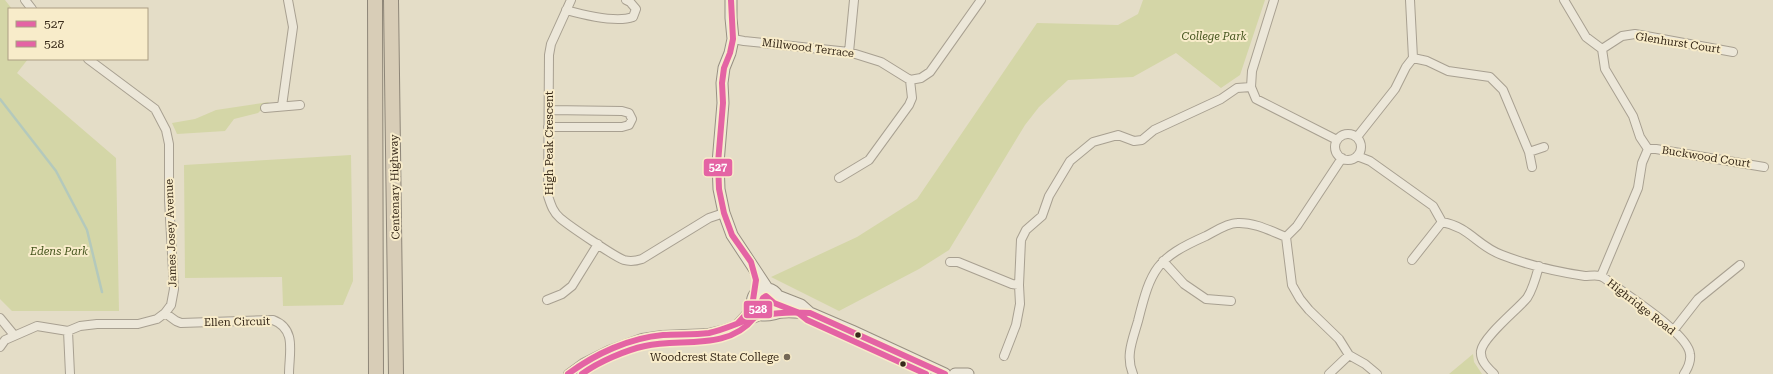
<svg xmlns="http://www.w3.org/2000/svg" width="1773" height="374" font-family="'Roboto Serif',serif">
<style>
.green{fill:#d4d6a7}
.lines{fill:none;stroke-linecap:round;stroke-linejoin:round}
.stream{stroke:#b4c9bc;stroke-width:2.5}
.street-casing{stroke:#a8a091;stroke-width:10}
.secondary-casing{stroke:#989081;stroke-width:13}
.highway-casing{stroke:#8e8678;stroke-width:16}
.street{stroke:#ece7d9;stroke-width:8}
.secondary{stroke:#ece7d9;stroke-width:11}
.highway{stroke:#d8cdb7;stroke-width:14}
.bus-1-casing{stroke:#f8ecca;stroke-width:9}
.bus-2-casing{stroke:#f8ecca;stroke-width:9}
.bus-1{stroke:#e463a4;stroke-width:6}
.bus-2{stroke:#e463a4;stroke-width:6}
.bus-dot{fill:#372919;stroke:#f8ecca;stroke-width:1.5}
.poi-dot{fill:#746856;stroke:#f8ecca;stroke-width:1.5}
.labels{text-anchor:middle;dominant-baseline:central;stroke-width:4;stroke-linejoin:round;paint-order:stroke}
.park-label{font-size:11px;font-style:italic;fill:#46551e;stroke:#f8ecca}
.street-label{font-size:11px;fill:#372919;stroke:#f8ecca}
.poi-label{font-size:11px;fill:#372919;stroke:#f8ecca;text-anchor:end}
.line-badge{stroke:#f8ecca;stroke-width:1.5}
.badge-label{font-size:11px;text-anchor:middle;font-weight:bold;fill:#fff}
</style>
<rect width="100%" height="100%" fill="#e4ddc7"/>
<!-- green -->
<path class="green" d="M0,0H5L12,9H9V59H28L17,73L116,158L119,311H12L0,299Z
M1143,0H1265L1240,75L1221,88L1176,53L1133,77L1068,80L1039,107L1025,125L949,250L919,269L839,311L771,277L857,237L917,199L1037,23L1118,25L1138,14Z
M269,102L258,113L234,119L225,131L177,134L172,123L195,119L216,110Z
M351,155L353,281L343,305L283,306L282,277L185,278L184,165Z
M1473,354L1474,362L1482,374H1449Z"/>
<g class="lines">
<!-- stream -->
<path class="stream" d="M0,99L56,171L87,230L102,292"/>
<defs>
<path id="street" d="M25,0L32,9
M571,0L551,44L549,55L548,196C551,205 553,212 560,218C568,225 615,257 624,260C631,262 636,261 642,259L709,218L724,213
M1274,0L1252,71L1251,87L1256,99L1337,140
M1564,0L1586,37L1602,49L1605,69L1633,116L1640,137L1648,149L1642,163L1638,188L1601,276
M566,10C584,15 616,23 633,17L636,9L630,2L626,0
M733,39L744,41L849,52L881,62L910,80L921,78L930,72L981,0
M1602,49L1622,36L1635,34L1733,52
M849,52L854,0
M1413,58L1427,61L1448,71L1490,77L1503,90L1529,152
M282,106L293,27L288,0
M265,108L300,105
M548,127H622L629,125L632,119L629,113L622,111L549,110
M1335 147a13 13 0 1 1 26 0a13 13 0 1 1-26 0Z
M1357,137L1395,89L1406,67L1413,58L1410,0
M1648,149H1656L1764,167
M1357,156L1370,161L1433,206L1442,222C1470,227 1477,246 1502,255C1528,265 1557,272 1585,276C1589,276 1595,275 1600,276C1605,277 1610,283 1615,286C1631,298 1688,334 1690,354C1691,361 1688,368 1684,374
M1342,158L1297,226L1286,237L1292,285L1300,299L1309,310L1339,339L1349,355L1365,364L1377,374
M1532,167L1529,152L1544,147
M839,178L869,160L909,105L912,98L910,80
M1412,260L1442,222
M1163,261L1184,284L1206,299L1231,301
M950,262H958L1012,284L1019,285
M547,300L562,294L572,286L598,244
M165,313L176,321L181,323L273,320C297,329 289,353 289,374
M0,318L14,335
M738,323L748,312L753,300
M68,331L70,374
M1673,331L1698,299L1740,265
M0,347L5,340L37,326L68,331L80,326L97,324H138L157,319L165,313L171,305L174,289L169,200V144L166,130L155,109L88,59
M1004,356L1016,325L1020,304L1019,285L1021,240L1026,230L1042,216L1049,196L1070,161L1093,142L1118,135L1134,141L1142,140L1154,130L1221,99L1237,88L1251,87
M568,374L583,363L609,350L642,338L662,335L708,333L725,329L763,315
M1133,374C1125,356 1133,339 1138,321C1151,269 1156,258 1206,236C1214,232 1227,223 1237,223C1254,222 1271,231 1286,237
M1329,374L1349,355
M1494,374C1488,368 1480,361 1481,351C1483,337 1517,310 1527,298C1533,289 1536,277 1539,266"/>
<path id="secondary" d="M731,0V18L733,39L730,53L724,68L722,83L723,103L718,163L719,189L724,213L732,235L767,288
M778,296L801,305L810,313L852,331L945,374
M773,314L779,305L778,296C767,279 745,295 755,309C757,312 760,314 763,315C770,316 777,312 784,312C793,311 801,313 810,313
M955,374H968"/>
<path id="highway" d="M375,0L376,374
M391,0L396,374"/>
</defs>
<!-- street casing -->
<use href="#street" class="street-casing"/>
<!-- secondary casing -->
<use href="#secondary" class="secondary-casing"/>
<!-- highway casing -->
<use href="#highway" class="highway-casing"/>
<!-- street -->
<use href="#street" class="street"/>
<!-- secondary -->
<use href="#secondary" class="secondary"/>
<!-- highway -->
<use href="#highway" class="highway"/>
<defs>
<path id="bus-1" d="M731,0L733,39L730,53L724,68L722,83L723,103L718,163L719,189L724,213L732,235L751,262L756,280L753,300L748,312L738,323
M568,374C595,354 629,338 663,335C678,334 694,335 709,333C728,329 745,319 764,315C780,312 795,312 810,313L945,374"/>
<path id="bus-2" d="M582,374C598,362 626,350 645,346C681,338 728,351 754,318C758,312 760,304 763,298L766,296L774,303L797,312L807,320L926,374"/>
</defs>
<!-- bus-1 casing -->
<use href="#bus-1" class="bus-1-casing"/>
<!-- bus-2 casing -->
<use href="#bus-2" class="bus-2-casing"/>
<!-- bus-1 -->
<use href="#bus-1" class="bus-1"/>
<!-- bus-2 -->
<use href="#bus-2" class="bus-2"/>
</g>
<!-- markers -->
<g class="bus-dot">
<circle cx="858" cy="335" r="3.5"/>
<circle cx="903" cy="364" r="3.5"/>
</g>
<circle class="poi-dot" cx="787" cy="357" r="4"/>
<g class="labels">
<!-- park labels -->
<g class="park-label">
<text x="1214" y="36">College Park</text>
<text x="59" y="251">Edens Park</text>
</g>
<!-- street labels -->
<g class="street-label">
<text transform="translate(1678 43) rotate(9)">Glenhurst Court</text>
<text transform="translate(808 48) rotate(7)">Millwood Terrace</text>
<text transform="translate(549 143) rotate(-90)">High Peak Crescent</text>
<text transform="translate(1706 157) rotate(9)">Buckwood Court</text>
<text transform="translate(395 187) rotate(-91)">Centenary Highway</text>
<text transform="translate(171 233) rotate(-92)">James Josey Avenue</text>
<text transform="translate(1641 307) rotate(38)">Highridge Road</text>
<text transform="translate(237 322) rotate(-1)">Ellen Circuit</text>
</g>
<!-- poi labels -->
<g class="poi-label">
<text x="779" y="357">Woodcrest State College</text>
</g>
</g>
<g class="line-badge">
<rect x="703" y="158" width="30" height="19" rx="4" fill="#e463a4"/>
<rect x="743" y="300" width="30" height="19" rx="4" fill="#e463a4"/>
</g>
<g class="badge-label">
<text x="718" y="171">527</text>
<text x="758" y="313">528</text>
</g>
<!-- legend -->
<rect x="8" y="8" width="140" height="52" fill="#f8ecca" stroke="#ab9e83"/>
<rect x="16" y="21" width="20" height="6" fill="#e463a4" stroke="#ab9e83"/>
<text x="44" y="28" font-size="12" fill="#372919">527</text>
<rect x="16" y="41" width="20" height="6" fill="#e463a4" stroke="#ab9e83"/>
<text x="44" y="48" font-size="12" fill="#372919">528</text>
</svg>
